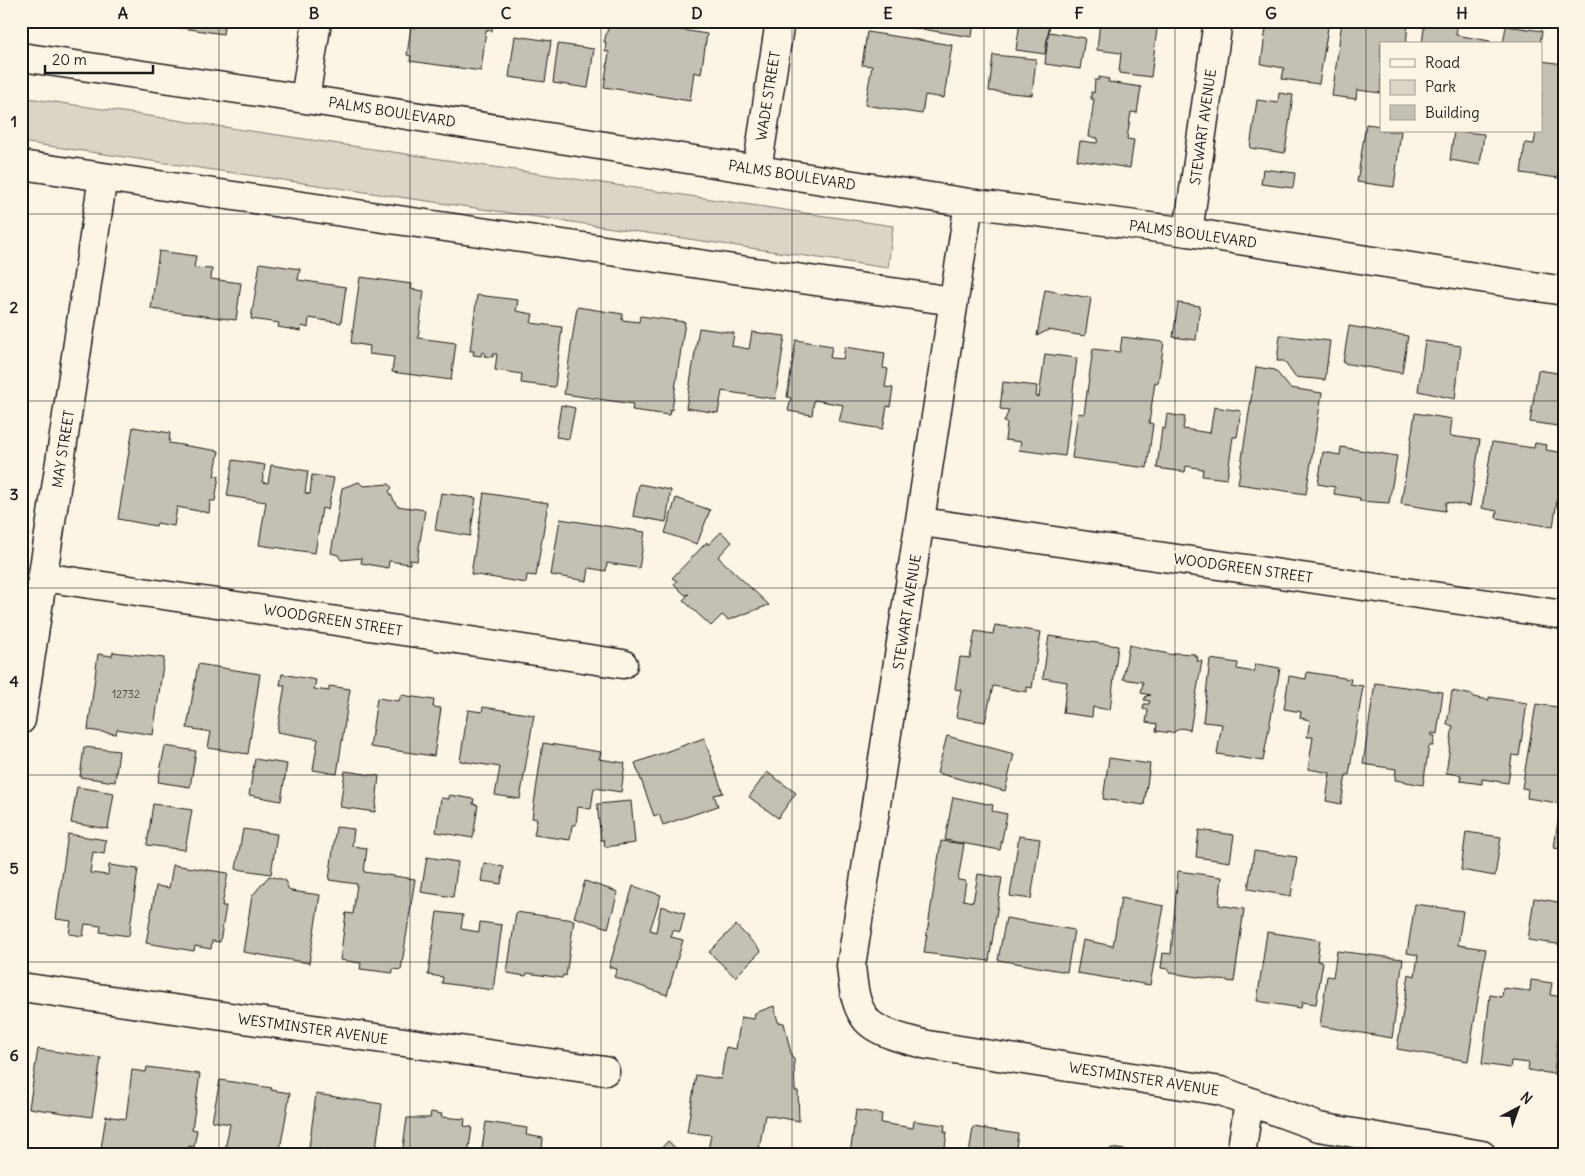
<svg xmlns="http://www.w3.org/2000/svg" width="1585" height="1176" font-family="Delius,sans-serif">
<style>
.green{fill:#dbd5c8;stroke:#7c7872}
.building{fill:#c4c0b3;stroke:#1c1c1c}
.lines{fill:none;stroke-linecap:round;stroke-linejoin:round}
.minor-casing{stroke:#1c1c1c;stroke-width:31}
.minor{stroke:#fcf5e5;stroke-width:28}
.grid{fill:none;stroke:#1c1c1c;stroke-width:1;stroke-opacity:0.55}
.labels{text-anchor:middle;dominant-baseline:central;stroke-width:4;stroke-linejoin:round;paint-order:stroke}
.number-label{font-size:11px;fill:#464542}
.street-label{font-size:14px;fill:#1c1c1c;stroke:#fcf5e5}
.neatline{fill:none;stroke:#1c1c1c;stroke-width:2}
.grid-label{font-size:16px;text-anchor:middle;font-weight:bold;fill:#1c1c1c}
</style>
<rect width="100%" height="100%" fill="#fcf5e5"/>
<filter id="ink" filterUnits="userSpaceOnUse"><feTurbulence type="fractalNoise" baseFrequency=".02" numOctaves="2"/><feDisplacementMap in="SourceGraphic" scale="10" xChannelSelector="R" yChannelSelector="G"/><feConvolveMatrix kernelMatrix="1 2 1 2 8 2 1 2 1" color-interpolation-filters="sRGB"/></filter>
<g filter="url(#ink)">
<!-- green -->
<path class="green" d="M21,97L893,226L888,268L21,142Z"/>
<!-- building -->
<path class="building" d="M136,21H225L223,34Z
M415,21H493L492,31L486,30L481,71L410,61L411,56L407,55L411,27L415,28Z
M610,21H625L707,34L701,74L694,72L690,101L604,87L609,52L605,51L606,42H604Z
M908,21H974L972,37L908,27Z
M1100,21H1158L1151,77L1119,73L1121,53L1097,50Z
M1267,21H1329L1319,84L1282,79L1284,68L1261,64Z
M1342,21H1381L1408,25L1406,44H1381V93L1357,90L1356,99L1332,96Z
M1425,21L1458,22L1456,35L1490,41L1489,44H1422Z
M1020,22L1049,27L1045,54L1016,50Z
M1506,26L1542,31L1540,44H1503Z
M1049,27V32L1085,38L1080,69L1045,64Z
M867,32L952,45L944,98L925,95L922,114L865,105L872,66L862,65Z
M515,36L551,41L545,82L509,77Z
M558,44L594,49L588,88L553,83Z
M993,55L1036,59L1032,95L989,91Z
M1541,61L1564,64V136L1558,178L1521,173L1525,143L1534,144L1536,131H1541Z
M1099,77L1109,79L1108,82L1141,87L1137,113L1131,112L1127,139L1134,140L1130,168L1077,160L1080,141L1097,143L1098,138L1089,137L1094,99H1091V92L1094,93L1095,80H1099Z
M1279,93L1293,95L1285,153L1250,148L1257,100L1278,103Z
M1366,124L1381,126V131H1401L1394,187L1357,182Z
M1454,131L1484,134L1480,165L1450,160Z
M1263,169L1295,173L1293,188L1261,184Z
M159,251L196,256L194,268L212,269L211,279L241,283L236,320L151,309Z
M260,263L300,269L298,280L346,287L341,323L309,318L308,328L302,326L301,331L278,327L279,323L251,319Z
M360,277L412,284L411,289L424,291L418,338L456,343L451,380L392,372L394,357L369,354L370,346L351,343Z
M1045,290L1091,298L1085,336L1048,330L1037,336Z
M477,295L518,300L516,311L533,314L531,323L562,327L555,387L521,383L522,374L495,370L497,354H493V357L484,356L485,353L482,352L481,356L473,355L474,351H470Z
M1178,303L1200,306L1196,340L1173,337Z
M577,307L623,314L622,320L639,322L640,316L685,322L672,410H670L669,415L632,410L633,404L564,394Z
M1349,326L1408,336L1402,373L1343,363Z
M699,328L734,333L732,346L749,349L752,332L785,336L775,399L722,391L718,413L686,408Z
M1280,335L1330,341L1325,380L1295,377L1284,361H1277Z
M1122,337L1164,342L1158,383L1155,382L1149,423L1153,424L1147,468L1072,458L1078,413L1084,414L1093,349L1120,352Z
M796,340L832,346L830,358L843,359L845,347L885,353L883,368L888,369L885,387L893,388L890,407L887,406L883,429L839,422L843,405L814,400L812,415L788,411L791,398L787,397Z
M1425,341L1461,346L1455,399L1418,391Z
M1045,354L1077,358L1065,456L1019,450L1021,442L1005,440L1007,423L1004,422L1009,410L1000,409L1003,382L1037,386L1036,396L1039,397Z
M1256,367L1275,370L1290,388L1322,393L1306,494L1238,484Z
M1538,370L1564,374V427L1530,422Z
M561,405L575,408L569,439L556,437Z
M1214,407L1241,411L1237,437H1233L1227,479L1202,476L1203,469L1186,466L1185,472L1157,468L1162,428L1165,429L1167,414L1185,417L1183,429L1210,433Z
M1415,413L1452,419L1450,436L1480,440L1470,506L1446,502L1445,511L1401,504Z
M133,427L170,433L169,443L219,451L214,476H219L215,501H210L209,513L177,507L174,526L157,523L156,526L118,519Z
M1492,442L1534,448L1535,443L1547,445L1546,450L1564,453L1553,527L1496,518L1497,511L1482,508Z
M1341,447L1397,456L1389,503L1359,501L1360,498L1334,494L1335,487L1318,484L1323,452L1340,455Z
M233,460L265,465L262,482L268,483L271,465L308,471L305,493L310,494L312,475L334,478L328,510L322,508L315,553L259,545L266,502L227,496Z
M359,482L363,486L389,484L392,488L389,491L397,506L425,510L417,561L410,560V564L389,561L388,568L361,563L362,558L341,560L338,555L331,553L342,488Z
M639,484L671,490L666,522L633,516Z
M441,493L476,498L470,536L435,530Z
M484,493L548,503L536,576L527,575L526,583L471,574Z
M676,498L710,510L697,544L665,533Z
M560,519L645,532L639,568L607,563L606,571L589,568L587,581L551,575Z
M721,532L732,542L718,557L769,605L728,620L722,615L711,626L683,600L689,594L685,595L674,584L677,581L672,578L707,542L708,545Z
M995,625L1041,632L1032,688L1027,687V692L993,686L985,722L956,717L961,690L955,689L960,657L970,658L975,631L993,634Z
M1049,636L1118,646L1110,710L1093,707L1092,717L1063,713L1067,682L1043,678Z
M1129,645L1173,655L1174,653L1195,654L1194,656L1198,657L1197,661H1202L1190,730L1181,728L1172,733L1156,731L1157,724L1146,722L1148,710L1143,709L1144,704H1149L1150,701L1144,700L1146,696L1151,695L1141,693L1143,682L1123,679Z
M113,652L164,658L153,735L117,729L116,734L88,730L98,654L112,656Z
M1210,659L1238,663L1237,669L1254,672L1256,664L1280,668L1263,761L1217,754L1222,724L1203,722Z
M198,664L260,674L248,754L208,748L211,732L187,728Z
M1307,672L1351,679L1350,684L1363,686L1349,775H1346L1341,804L1326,801L1330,773L1308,769L1313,737H1307L1310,720L1300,718L1301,712L1284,709L1289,676L1306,679Z
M282,674L316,680L314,689L329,691V686L350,689L337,774L313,770L318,739L277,732L285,685H280Z
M1375,683L1443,692L1437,734L1432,733L1431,735L1435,736L1433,746H1429L1423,785L1395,780L1396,769L1363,764Z
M1452,691L1473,695V697L1489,700V697L1527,703L1519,756L1512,755L1508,783L1482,779V784L1460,781L1461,775L1446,773L1453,726L1447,725Z
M401,695L434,700L433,707L441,708L434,756L370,747L377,698L399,701Z
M1536,704L1564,708V804L1527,798L1528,789L1522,788Z
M483,707L534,715L520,799L495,795L500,767L460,761L468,710L482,712Z
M947,736L1014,754L1005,791L937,773Z
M704,738L723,793L714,795L718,806L663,825L659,814L654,816L635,763Z
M543,743L601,752L599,759L625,763L621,792L594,788L591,809L578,807L576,825H572L570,840L534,835L537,819L532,818Z
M165,746L196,751L190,787L158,782Z
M84,747L119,751L115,782L80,777Z
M1109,758L1150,764L1144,805L1103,799Z
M255,759L287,764L281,801L249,795Z
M345,771L379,776L375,812L340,807Z
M767,772L796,793L778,818L749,797Z
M77,787L114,793L108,829L71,823Z
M449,795L474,799L473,804L478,805L473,838L436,832L441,798L449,799Z
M953,797L993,805L992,811L1007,814L1000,850L945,840Z
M631,801L635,843L605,847L604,840H601L597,804Z
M153,804L192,810L185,850L147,845Z
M1558,821L1564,822V866L1558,865L1561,849L1554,848Z
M336,827L354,829L352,846L367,848L364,872L415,879L401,970L393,969V973L360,969L361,963L340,960L346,913L353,914L357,884L329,880Z
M243,829L277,834L271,874L236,869Z
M1199,830L1234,835L1230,862L1196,857Z
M1466,832L1501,837L1495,876L1461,870Z
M68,834L106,840L104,854L93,852L90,873L108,875L109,865L138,869L129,936L100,932L101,926L85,924L83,936L69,934L71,921L56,919Z
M1019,836L1040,839L1031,899L1010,896Z
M941,841L964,844L958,880L966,881L963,900L973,902L978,874L1002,878L989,961L924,953Z
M1254,851L1297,857L1291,896L1248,889Z
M427,857L458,862L453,897L421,892Z
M484,863L504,867L501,884L481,881Z
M173,865L228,873L222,906H226L220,942L212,941L211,949L195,946L194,951L146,943L156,886L169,888Z
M1559,867L1564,868V889L1557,888Z
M1178,871L1222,877L1219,905L1244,909L1234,982L1169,973V969L1161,968L1163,953L1171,954Z
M269,876L285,880L288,888L291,891L320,895L309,963L243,952L252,896Z
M585,881L618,892L608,928L574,917Z
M633,886L661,895L650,930L656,932L661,906L685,913L680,932L673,930L671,937L683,940L667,995L614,977L617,969L609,967Z
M1121,898L1164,906L1150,985L1077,973L1083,940L1113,946Z
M1534,898L1564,903V945L1528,940Z
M1415,904L1463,911L1458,945L1486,949L1468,1061L1397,1049L1409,974L1415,976L1418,955L1407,953Z
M437,912L463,915L461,929L479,932L480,922L502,925L493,990L442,983L443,977L428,975Z
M516,912L574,920L566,976L563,975L562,978L527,973L526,976L507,973Z
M1006,918L1074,930L1067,972L998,960Z
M736,925L761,951L735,977L709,952Z
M1267,932L1320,940L1317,961L1323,962L1316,1004L1302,1002L1301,1008L1257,1001Z
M1337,951L1403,959L1392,1038L1320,1026L1327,976L1333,977Z
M1531,980L1552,983L1550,995L1563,997L1554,1074L1528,1070L1529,1063L1511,1061L1510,1068L1482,1064L1490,995L1502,997L1503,988L1530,991Z
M774,1006L778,1022L784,1023L792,1058L794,1059L795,1091H798L799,1121L765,1115L758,1155H707L711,1135L687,1132L696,1075L721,1079L726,1047L736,1049L741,1017L754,1019L755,1013Z
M38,1049L101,1058L92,1117L29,1108Z
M147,1067L200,1074L192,1129L197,1130L194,1147L189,1146L188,1155H140L131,1152V1155H100L106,1116L126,1119L132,1070L146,1072Z
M220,1080L272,1088L271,1090L290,1093L279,1155H224L230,1124L212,1121Z
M316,1094L382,1104L375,1155H320V1149L309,1148Z
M856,1110L882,1114L881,1123L913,1128L914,1121L945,1125L944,1132H947L944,1155H850Z
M431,1112L442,1114L441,1117L465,1119L464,1126L472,1127L468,1155H402L407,1118H430Z
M486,1122L527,1128L526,1135L543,1138L542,1150L565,1155H481Z
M973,1127L1018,1134L1015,1155H969Z
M668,1141L683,1155H655Z
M1111,1148L1151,1154L1110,1155Z"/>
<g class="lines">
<defs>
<path id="minor" d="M21,57L305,99L969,203L1188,232L1564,291
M305,99L317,21
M21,165L953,301
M757,170L780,21
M969,203L851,966C853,983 854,1003 865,1018C875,1033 911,1041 928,1045L1221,1091L1319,1127L1482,1155
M1188,232L1218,21
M922,522L1564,615
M43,577L623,664
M21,720L103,177
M21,987L605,1071
M1241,1155L1249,1101"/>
</defs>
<!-- minor casing -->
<use href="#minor" class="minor-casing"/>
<!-- minor -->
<use href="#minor" class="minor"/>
</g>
</g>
<!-- grid -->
<path class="grid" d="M219,21V1155M410,21V1155M601,21V1155M792,21V1155M984,21V1155M1175,21V1155M1366,21V1155M21,214H1564M21,401H1564M21,588H1564M21,775H1564M21,962H1564"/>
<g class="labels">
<!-- number labels -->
<g class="number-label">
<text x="126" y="694">12732</text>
</g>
<!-- street labels -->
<g class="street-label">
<text transform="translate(768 96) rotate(-81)">WADE STREET</text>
<text transform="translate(392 112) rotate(9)">PALMS BOULEVARD</text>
<text transform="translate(1203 127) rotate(-82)">STEWART AVENUE</text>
<text transform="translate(792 175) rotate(9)">PALMS BOULEVARD</text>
<text transform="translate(1193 234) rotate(8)">PALMS BOULEVARD</text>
<text transform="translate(63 449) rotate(-81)">MAY STREET</text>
<text transform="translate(1243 568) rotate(8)">WOODGREEN STREET</text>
<text transform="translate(907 612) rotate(-81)">STEWART AVENUE</text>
<text transform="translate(333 620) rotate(9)">WOODGREEN STREET</text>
<text transform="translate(313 1029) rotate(8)">WESTMINSTER AVENUE</text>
<text transform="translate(1144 1079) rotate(9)">WESTMINSTER AVENUE</text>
</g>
</g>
<!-- margin -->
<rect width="1585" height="1176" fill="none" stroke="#fcf5e5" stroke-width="55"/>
<!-- legend -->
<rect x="1380" y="42" width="162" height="90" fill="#fcf5e5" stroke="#a29e95"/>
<rect x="1390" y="59" width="25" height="8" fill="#fcf5e5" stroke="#a29e95"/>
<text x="1425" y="68" font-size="15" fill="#1c1c1c">Road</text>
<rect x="1390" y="80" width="25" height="15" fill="#dbd5c8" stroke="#a29e95"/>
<text x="1425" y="92" font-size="15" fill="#1c1c1c">Park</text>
<rect x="1390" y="105" width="25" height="15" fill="#c4c0b3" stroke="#a29e95"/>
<text x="1425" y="118" font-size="15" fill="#1c1c1c">Building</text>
<!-- north arrow -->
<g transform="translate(1518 1108) rotate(41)" stroke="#fcf5e5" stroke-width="4" paint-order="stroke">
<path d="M0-4L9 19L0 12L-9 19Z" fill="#1c1c1c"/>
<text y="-8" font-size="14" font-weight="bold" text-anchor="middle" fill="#1c1c1c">N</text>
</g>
<!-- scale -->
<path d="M45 65v8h108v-8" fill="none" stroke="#1c1c1c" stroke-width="2.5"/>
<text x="52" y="65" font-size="15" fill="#1c1c1c" stroke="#fcf5e5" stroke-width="4" paint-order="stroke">20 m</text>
<rect x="28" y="28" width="1530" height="1120" class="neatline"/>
<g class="grid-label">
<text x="123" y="19">A</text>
<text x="314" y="19">B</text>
<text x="506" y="19">C</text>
<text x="697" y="19">D</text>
<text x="888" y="19">E</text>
<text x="1079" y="19">F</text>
<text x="1271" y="19">G</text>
<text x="1462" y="19">H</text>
<text x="14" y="127">1</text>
<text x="14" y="313">2</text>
<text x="14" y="500">3</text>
<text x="14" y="687">4</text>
<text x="14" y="874">5</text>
<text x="14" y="1061">6</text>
</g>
</svg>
